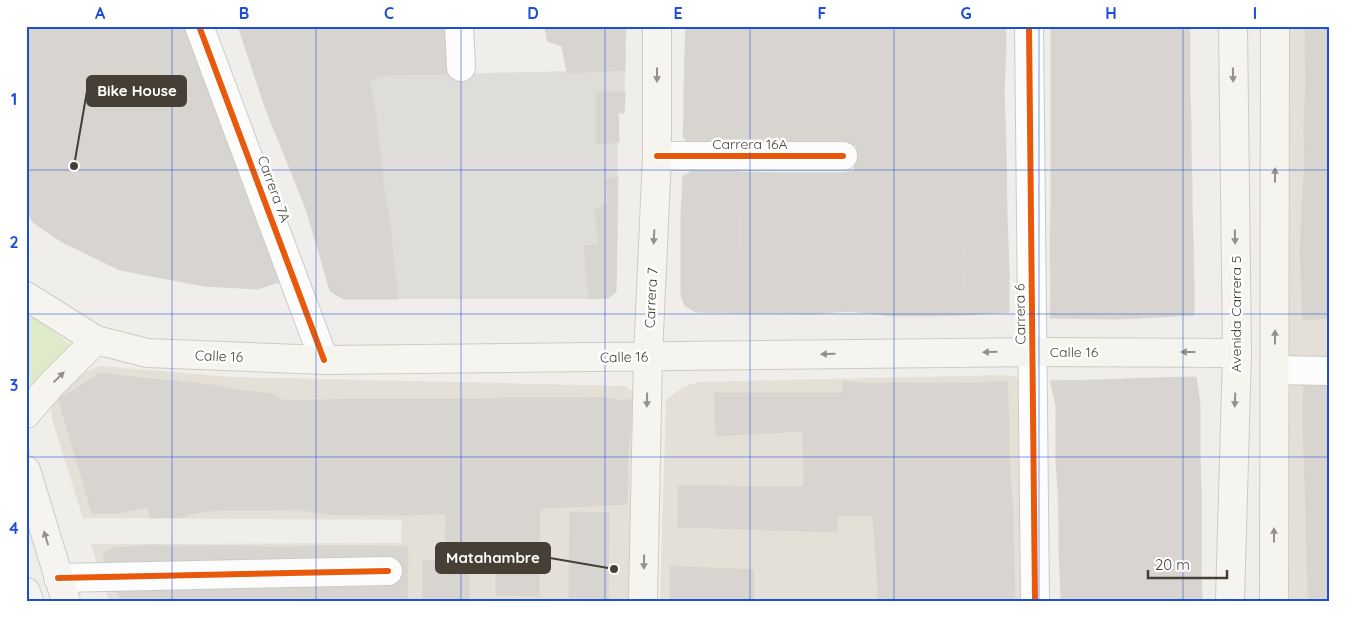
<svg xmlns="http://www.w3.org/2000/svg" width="1355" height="627" font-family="Quicksand,sans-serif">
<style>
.residential{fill:#e4e0d7}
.green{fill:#deeaca}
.parking{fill:#dfddda}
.building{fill:#d8d5d1;stroke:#d8d5d0}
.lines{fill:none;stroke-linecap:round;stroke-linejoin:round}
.minor-casing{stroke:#cccac6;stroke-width:30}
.tertiary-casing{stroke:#cccac6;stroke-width:30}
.secondary-casing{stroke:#cfcbc1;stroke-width:30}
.minor{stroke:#fdfcfc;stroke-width:28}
.tertiary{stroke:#fdfcfc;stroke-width:28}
.secondary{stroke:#f6f4ef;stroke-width:28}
.cycleway-casing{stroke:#fff;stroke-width:9}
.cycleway{stroke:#e8590c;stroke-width:6}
.oneway{fill:#959089}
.grid{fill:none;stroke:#1d4ed8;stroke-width:1;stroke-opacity:0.55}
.labels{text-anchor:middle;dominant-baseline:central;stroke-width:5;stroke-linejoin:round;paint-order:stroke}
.street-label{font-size:14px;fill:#463f36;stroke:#fff}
.leader{fill:none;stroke:#463f36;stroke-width:2}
.callout-dot{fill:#463f36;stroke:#fff;stroke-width:2}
.callout{fill:#463f36;stroke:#463f36;stroke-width:2}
.callout-label{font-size:15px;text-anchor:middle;font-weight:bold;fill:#fff}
.neatline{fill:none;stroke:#1d4ed8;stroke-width:2}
.grid-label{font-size:16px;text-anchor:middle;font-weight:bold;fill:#1d4ed8}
</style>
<rect width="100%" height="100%" fill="#f0eeea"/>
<!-- residential -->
<path class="residential" d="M1288,26H1329V366L1287,365Z
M99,366L232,377L625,386L639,396L638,447L630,457L631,601H109L91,544L401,543L402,520L83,518L52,419L50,394L68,380Z
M1003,375L1014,376L1021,383L1026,601H660L666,400L683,387L698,382Z
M1290,377H1329V601H1286Z"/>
<!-- green -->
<path class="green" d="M26,311L71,345L53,363L33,393L26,369Z"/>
<!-- parking -->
<path class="parking" d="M625,70L624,113H618L616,292L608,298L589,299H398L369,77L385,75Z"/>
<!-- building -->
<path class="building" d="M26,26H69L72,33L26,48Z
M69,26H94L72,33Z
M94,26H190L201,56L94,95L72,33Z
M238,26H289L290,28L244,44Z
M293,26H380L385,75L266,110L244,44Z
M380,26H449V41L381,44Z
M545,26H626L625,45L562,46L547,41Z
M686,26H781V45L685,51Z
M781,26H811L816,86L784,89Z
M811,26H849L850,89L816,86Z
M849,26H1006V47H849Z
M1051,26H1107L1108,43L1051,41Z
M1107,26H1190V44L1108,43Z
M1306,26H1329V44L1305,46Z
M72,33L82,62L26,85V48Z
M449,41V74L385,75L381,44Z
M1051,41L1108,43L1115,98L1051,97Z
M1108,43L1190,44V96L1115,98Z
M1329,44V85H1306L1305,46Z
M625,45V70L567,73L562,46Z
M781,45L788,145H757L749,47Z
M749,47L752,88H684L685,51Z
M849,47H1006L1004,93L850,89Z
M201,56L222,111L111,149L94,95Z
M82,62L94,95L26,132V85Z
M369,77L376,115L284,154L266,110Z
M26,83L38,109L26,114Z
M1306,85H1329V129H1304Z
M816,86L818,145H788L784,89Z
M816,86L850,89L846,145H818Z
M684,88H752L754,116L684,119Z
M850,89L1004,93L1006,147L846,145Z
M596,92H625L624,113H618L619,142L596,144Z
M94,95L103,123L26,189V132Z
M1190,96L1191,125L1115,128V98Z
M1051,97L1115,98L1117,154H1051Z
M222,111L242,167L153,193L118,160L111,149Z
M376,115L383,182L306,209L284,154Z
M754,116L757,145L688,144L683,136L684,119Z
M103,123L111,149L34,223L26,211V189Z
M103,123L111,149L34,223L26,211V189Z
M1191,125V152L1117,154L1115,128Z
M1304,129H1329V153L1305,154Z
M857,145L1006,147L1007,218H961L845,212L842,173L854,171Z
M111,149L118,160L62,242L34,223Z
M1191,152L1192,183L1122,185L1117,154Z
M1329,153V175L1304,177L1305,154Z
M1051,154H1117L1122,185L1051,183Z
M118,160L153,193L120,270L62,242Z
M242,167L262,222L195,240L153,193Z
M694,170L742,172L740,217L681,216L683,176Z
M742,172L780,173L778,238H741Z
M780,173H813L812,238H778Z
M813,173H842L847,239L812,238Z
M1329,175V211L1302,212L1304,177Z
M618,177L616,292L608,298L589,299L584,246L599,244L595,211L608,203L606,180Z
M383,182L389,218L318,249L306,209Z
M1051,183L1122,185V208L1051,204Z
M1192,183V209L1122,208V185Z
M153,193L195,240L204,286L120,270Z
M1051,204L1122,208V238L1050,237Z
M1122,208L1192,209L1193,245L1122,238Z
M1329,211V252H1300L1302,212Z
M845,212L899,215L893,316L849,311Z
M899,215L927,217L930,316H893Z
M681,216L740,217V255L681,249Z
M927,217L961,218L966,315L930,316Z
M389,218L398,299H343L330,291L318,249Z
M961,218H1007L1009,270L965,273Z
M262,222L284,280L258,289L204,286L195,240Z
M1050,237H1112L1113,262L1050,258Z
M1112,237L1193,245L1194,283L1113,286Z
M741,238H778L780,313H737Z
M778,238H812V314L780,313Z
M812,238L847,239L849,311L812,314Z
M681,249L740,255L737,313L696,312L685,306L681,295Z
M1300,252H1329V318L1303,320Z
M1050,258L1113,262V286L1051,287Z
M1009,270V312L966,315L965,273Z
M1194,283V315L1138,318V286Z
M1113,286L1116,319L1050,318L1051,287Z
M1113,286H1138V318L1116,319Z
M100,373L110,443L117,513H92L57,395L65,396Z
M100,373L140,378L151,443H110Z
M1196,377L1200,404L1153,402L1152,378Z
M140,378L176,381L188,442L151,443Z
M1152,378L1153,402L1132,401L1127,379Z
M1127,379L1132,401L1099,403L1100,380Z
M1304,379L1329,381V414L1303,413Z
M1100,380L1099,403L1056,405L1050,381Z
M176,381L212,385L221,439L188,442Z
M843,381L870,384L874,438L840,441Z
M1007,381L1009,427L976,428L978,383Z
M900,383L903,434L874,438L870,384Z
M900,383H928L934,433L903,434Z
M928,383H952L955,431L934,433Z
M952,383H978L976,428L955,431Z
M212,385L239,390L245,446L221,439Z
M239,390L273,394L272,456L266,464L245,446Z
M714,393H843L837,532L678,527V486L804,487L803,431L716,436Z
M273,394L282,400H301V445L272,456Z
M602,397L621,401L630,399L632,407L628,453H594L591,398Z
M510,398L520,451H482L478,399Z
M510,398H546L555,449L520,451Z
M546,398H591L594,453L555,449Z
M360,399H412L418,445H370Z
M360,399L370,445L329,443L325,400Z
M412,399H447L448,447L418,445Z
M447,399H478L482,451L448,447Z
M301,400H325L329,443L301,445Z
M1132,401L1200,404V432L1101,428L1099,403Z
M1099,403L1103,460H1056V405Z
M1303,413L1329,414V456H1304Z
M1009,427V460L839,474L840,441L903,434Z
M1101,428L1200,432V457L1103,460Z
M221,439L218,510L188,514V442Z
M221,439L245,446L266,464L272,510H218Z
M188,442V514L185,517L150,518L148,507L154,470L151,443Z
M110,443H151L154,470L148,507L117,513Z
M329,443L370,445L366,515L326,514Z
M329,443L326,514L297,509L301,445Z
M301,445L297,509L272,510L266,464L272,456Z
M370,445H418L411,515H366Z
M418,445L482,451L555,449L594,453H628L627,504L411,515Z
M1304,456H1329V508L1306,509Z
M1200,457L1201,490L1105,492L1103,460Z
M1009,460L1013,513L838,516L839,474Z
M1056,460H1103L1105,492L1058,489Z
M1058,489L1105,492L1107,520H1059Z
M1201,490V517L1107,520L1105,492Z
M446,496L540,497L539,596L496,595V561L445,560Z
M1329,508V529H1306V509Z
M570,512L609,513L608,601H569Z
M1013,513L1014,571L877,572L873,516Z
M1201,517V545L1109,550L1107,520Z
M1059,520H1107L1109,550L1059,549Z
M1306,529H1329V585L1308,586Z
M156,545L177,547L178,580H156Z
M156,545V580H112L103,554L113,548Z
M1201,545V568L1110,571L1109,550Z
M207,546L212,601H182L178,580L177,547Z
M207,546H242L245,601H212Z
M242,546L271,547L276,601H245Z
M317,546V601H293V547Z
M317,546H372L368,601H317Z
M372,546L408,547L407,596L368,598Z
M271,547H293V601H276Z
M1059,549L1109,550L1110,571L1060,572Z
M423,560H469V601H423Z
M670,566L754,570V594L670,587Z
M1201,568L1202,599H1112L1110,571Z
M1014,571L1015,601H878L877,572Z
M1110,571L1112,599L1061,598L1060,572Z
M112,580H178L182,601H121Z
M1329,585V601L1308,599V586Z
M670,587L754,594V601H670Z
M407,596L408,601H368V598Z
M1061,598L1112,599V601H1061Z
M1112,599H1202V601H1112Z"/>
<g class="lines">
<defs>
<path id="minor" d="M199,26L324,360
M459,26L461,67
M657,156H843
M1275,370L1329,371
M58,578L388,571"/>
<path id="tertiary" d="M1029,26L1035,601"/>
<path id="secondary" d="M26,296L96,340L147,353L324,360L1033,352L1237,353
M26,414L51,385L96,340
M26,470L66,601
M26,592L29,601
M643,601L648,356L657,156V26
M1230,601L1237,353L1233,26
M1274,601L1275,26"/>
</defs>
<!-- minor casing -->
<use href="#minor" class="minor-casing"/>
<!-- tertiary casing -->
<use href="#tertiary" class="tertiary-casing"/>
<!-- secondary casing -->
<use href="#secondary" class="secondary-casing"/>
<!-- minor -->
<use href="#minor" class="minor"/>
<!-- tertiary -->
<use href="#tertiary" class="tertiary"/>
<!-- secondary -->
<use href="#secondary" class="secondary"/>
<defs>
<path id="cycleway" d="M199,26L324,360
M1029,26L1035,601
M657,156H843
M58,578L388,571"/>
</defs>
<!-- cycleway casing -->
<use href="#cycleway" class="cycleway-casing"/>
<!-- cycleway -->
<use href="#cycleway" class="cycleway"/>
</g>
<!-- one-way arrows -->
<defs><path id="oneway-solid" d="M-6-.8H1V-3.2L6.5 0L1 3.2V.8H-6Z" transform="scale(1.25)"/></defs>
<g class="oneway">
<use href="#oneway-solid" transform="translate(657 75) rotate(90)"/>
<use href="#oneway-solid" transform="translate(1233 75) rotate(89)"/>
<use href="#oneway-solid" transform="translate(1275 175) rotate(-90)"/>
<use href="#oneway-solid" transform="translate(654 237) rotate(93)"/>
<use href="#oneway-solid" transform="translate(1235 237) rotate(89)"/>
<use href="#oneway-solid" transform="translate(1275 337) rotate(-90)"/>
<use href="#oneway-solid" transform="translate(990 352) rotate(179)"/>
<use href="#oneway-solid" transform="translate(1188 352) rotate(-180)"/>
<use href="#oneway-solid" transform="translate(828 354) rotate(179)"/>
<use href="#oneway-solid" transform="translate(59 377) rotate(-44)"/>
<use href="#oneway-solid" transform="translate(647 400) rotate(91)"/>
<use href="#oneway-solid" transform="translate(1235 400) rotate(92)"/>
<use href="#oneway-solid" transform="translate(1274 535) rotate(-90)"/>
<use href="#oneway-solid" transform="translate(46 538) rotate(-107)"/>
<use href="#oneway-solid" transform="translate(644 562) rotate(91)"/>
</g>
<!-- grid -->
<path class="grid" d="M172,26V601M316,26V601M461,26V601M605,26V601M750,26V601M894,26V601M1039,26V601M1183,26V601M26,170H1329M26,314H1329M26,457H1329"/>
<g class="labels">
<!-- street labels -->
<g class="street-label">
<text x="750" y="144">Carrera 16A</text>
<text transform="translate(274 189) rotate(70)">Carrera 7A</text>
<text transform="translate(651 298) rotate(-87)">Carrera 7</text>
<text transform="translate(1020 314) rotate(-91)">Carrera 6</text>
<text transform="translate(1236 314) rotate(-90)">Avenida Carrera 5</text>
<text x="1074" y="352">Calle 16</text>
<text transform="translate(219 356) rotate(2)">Calle 16</text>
<text transform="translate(624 357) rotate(-1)">Calle 16</text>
</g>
</g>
<!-- callouts -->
<path class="leader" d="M74 166L87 91M614 569L550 558"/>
<g class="callout-dot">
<circle cx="74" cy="166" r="5"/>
<circle cx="614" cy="569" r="5"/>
</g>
<g class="callout">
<rect x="87" y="76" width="99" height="30" rx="5"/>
<rect x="436" y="543" width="114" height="30" rx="5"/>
</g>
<g class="callout-label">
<text x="137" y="96">Bike House</text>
<text x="493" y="563">Matahambre</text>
</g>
<!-- border -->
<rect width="1355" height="627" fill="none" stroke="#ffffff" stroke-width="55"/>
<!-- scale -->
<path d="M1148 570v8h79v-8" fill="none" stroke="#463f36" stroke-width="2.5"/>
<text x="1155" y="570" font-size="15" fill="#463f36" stroke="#ffffff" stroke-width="4" paint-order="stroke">20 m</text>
<rect x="28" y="28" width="1300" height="572" class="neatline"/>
<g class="grid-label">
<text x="100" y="19">A</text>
<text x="244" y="19">B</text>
<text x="389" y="19">C</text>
<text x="533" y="19">D</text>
<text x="678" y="19">E</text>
<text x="822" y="19">F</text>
<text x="966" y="19">G</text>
<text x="1111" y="19">H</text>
<text x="1255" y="19">I</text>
<text x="14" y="105">1</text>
<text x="14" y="248">2</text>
<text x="14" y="391">3</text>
<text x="14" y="534">4</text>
</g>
</svg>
